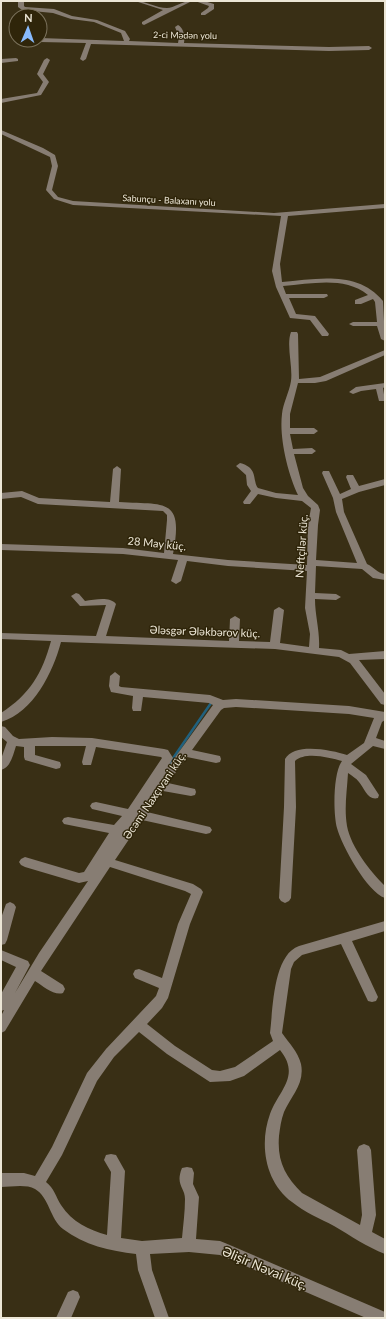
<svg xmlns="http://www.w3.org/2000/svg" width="386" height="1319" font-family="Lato,sans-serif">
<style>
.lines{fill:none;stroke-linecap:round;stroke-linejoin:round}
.stream{stroke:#20617e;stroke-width:2.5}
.minor{fill:#877d73;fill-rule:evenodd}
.labels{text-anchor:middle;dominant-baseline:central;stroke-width:3;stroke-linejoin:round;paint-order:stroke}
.far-street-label{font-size:9px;fill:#ece6d6;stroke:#2f250a}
.street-label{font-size:11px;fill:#ece6d6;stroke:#2f250a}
.near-street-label{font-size:13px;fill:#ece6d6;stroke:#2f250a}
</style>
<rect width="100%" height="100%" fill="#392f15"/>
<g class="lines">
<!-- stream -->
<path class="stream" d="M167,767L211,703"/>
<!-- minor -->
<path class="minor" d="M18,1H24V6L25,7L54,9L72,16L97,20L125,31L130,39L129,41L178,43L179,37L175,27L178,25C184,28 185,37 184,43L329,47L369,46L372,48L369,50L329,51L91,44L86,59L83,61L80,59L86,43L40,42L37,40H40V38L124,41L121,33L94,22L71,19L53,13L22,10L18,7Z
M135,1C146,1 156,8 167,8C174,8 182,1 192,1L144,25L142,24V22L163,10Z
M195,1H204L214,4V9L205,15H201V13L208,8L209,6Z
M16,58L18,59V61L1,63V59Z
M47,58L50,60L43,74L49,82L41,95L1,103V99L37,93L43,82L37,74L44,60Z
M1,130L43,148L55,155L58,166L52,190L58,197L73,201L274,213L385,204V208L288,216L280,264L282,282C316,279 358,270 383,301L385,341L381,339L377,326H353L349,324L353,322H377L375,302L373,299L361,304H355V300L368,295C344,276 312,284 283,286L286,294H327L328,296L324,298H289L296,314L315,316L329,334L328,336H322L310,320L290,318L276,287L272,271L281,216L73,205L54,199L46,190L52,166L50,157L1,134Z
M291,332H297L298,334L299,379L320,377L385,350V355L326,381L315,383H298L290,414V428H314L318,431L314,434H290L293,449L312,448L316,451L312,454H294L303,488L308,496L318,505L320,510L318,525L316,560L357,563L336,512L333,498L322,473L323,471H329L340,494L351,489L346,477L347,475H353L359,486L385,479V485L359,492L342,499L344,512L367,564C374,567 377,573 385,574V580L373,578L362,569L316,566L315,593L336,594L341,597L336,600L315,599C315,616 320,631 319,648L341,650L349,654L385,651V659L359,660L385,694V705L381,704L350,663L339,657L275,649L61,642C53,672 34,712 1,722V713C30,694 42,674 51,641L1,639V633L96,636L106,605L80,606L71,596L76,593L79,594L85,601C95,600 109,596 116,604L106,636L229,641L230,619L235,616L240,619L239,641L270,642L274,610L279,607L284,610L280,643L309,647L310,634L305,608L307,571L228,566L187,561L181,581L176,584L171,581L178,560L123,554L1,550V544L123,548L164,553L167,520V515L163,511L38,504L21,497L1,499V493L22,491L39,498L110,502L113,469L117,466L121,469L119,502C165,505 184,497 173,554L228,560L307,565L308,525L311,508L302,501L276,498L258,494L250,504H244L243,502L251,491L247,485L246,475L236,466L240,463C259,468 252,481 258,488L276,493L298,495C288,474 279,438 282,414C283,403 289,393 291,381C293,367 286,345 291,332Z
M385,383V387L383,388L385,401H379L376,389L361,391L353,394L349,392L356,387Z
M115,672L120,676L119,686L121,687L210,695L223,700L236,699L349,706L385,712V720L382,722L376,738L385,741V749L373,746L351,764L366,775L379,795L378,798C368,801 364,788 359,782C356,778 352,776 348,773C347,791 344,808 347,826C351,847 370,871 385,886V898C367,892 342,846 337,828C333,813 333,773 342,761C330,758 306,751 295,761L296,807L291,898L289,901L285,903L281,901L279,898L284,807L285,759C294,742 332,750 347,755L364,743L374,718L349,714L236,707L224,708L221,710L192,750L220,756L221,759L220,762L216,763L187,757L168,783L195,789L196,792L195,795L191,796L163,791L147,812L210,827L212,830L210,833L206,834L142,820L115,860L193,884L201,889L203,892L190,924L168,998L162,1008L147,1024L175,1046L212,1070L220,1071L235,1067L273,1041L270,1033C273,1009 273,955 299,946L385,921V931L352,941L378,997L376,1001L372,1002L368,1001L341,944L302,955L294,962L291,969L282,1033C289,1043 298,1052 301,1064C305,1084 291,1096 284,1112C281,1120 280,1128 279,1136C277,1161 285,1176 302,1193L360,1225L362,1215L357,1150L359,1146L364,1144L369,1146L371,1150L376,1215L372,1232L385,1239V1254C367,1247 351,1236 334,1226C321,1219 304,1212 292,1202C265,1182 259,1144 270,1114C279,1090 301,1076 280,1050L244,1076L230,1081L210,1082L167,1054L139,1032L114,1057L97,1081L62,1155L46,1182C54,1188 56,1197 61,1205C72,1222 89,1230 107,1235L111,1172L104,1160L106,1155L111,1154L116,1155L125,1171L121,1238L142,1241L182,1238C183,1226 185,1212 185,1199C185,1187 175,1185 182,1168L187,1167L192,1168L194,1173L193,1184L199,1197L196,1239L220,1241L225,1243L385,1312V1318H366L220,1255L189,1252L150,1254L152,1270L169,1318H155L138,1270L136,1254C110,1251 84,1245 63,1229C50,1219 49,1197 35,1189C26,1184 11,1187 1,1187V1173H24L35,1176L52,1147L87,1073L106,1049L156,996L159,988L135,978L133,974L135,970L139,969L162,978L178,924L191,894L185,891L110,867L41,971L63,985L65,989L63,993C54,996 43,986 35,981L5,1031L1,1033V1016L4,1010L1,1011V994L16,967L1,960V950L28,961L30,965L15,993L39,953L88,881L79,883L25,867L21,865L19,862L21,859L25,857L79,873L84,872L109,833L64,824L62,821L64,818L68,817L114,825L122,816L92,809L90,806L92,803L96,802L128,809L162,758L161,757L96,747L91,765H83L82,762L86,746H35V755L60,762L61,765L60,768L56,769L25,760L24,757V747L16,746C13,755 11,767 1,770V759L7,742L1,737V726L5,727L13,736L19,739L52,737L92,738L164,749L168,750L173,758L168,767L213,705L209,703L143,697L141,711H133L132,708L133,696L111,692L109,686L110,676Z
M10,902L14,904L16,907L7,940L5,944L1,945V918L6,904Z
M73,1290L78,1292L80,1297L71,1318H56L68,1292Z"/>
</g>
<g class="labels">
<!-- far-street labels -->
<g class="far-street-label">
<text transform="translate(185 35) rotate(1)">2-ci Mədən yolu</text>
<text transform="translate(169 200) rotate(3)">Sabunçu - Balaxanı yolu</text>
</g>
<!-- street labels -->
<g class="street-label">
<text transform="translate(157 543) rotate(6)">28 May küç.</text>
<text transform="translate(301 546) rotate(-86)">Neftçilər küç.</text>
<text transform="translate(205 631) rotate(2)">Ələsgər Ələkbərov küç.</text>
<text transform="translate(154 795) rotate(-56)">Əcəmi Naxçıvani küç.</text>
</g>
<!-- near-street labels -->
<g class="near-street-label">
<text transform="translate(265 1268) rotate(23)">Əlişir Nəvai küç.</text>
</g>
</g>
<!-- border -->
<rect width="386" height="1319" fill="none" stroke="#ece6d6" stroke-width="4"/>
<!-- north arrow -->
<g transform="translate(28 28) rotate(2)"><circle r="19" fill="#2f250a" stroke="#7b725c"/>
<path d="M0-3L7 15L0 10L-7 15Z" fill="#88bafc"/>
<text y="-6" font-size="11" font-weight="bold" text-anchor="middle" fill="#ece6d6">N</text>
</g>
</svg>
